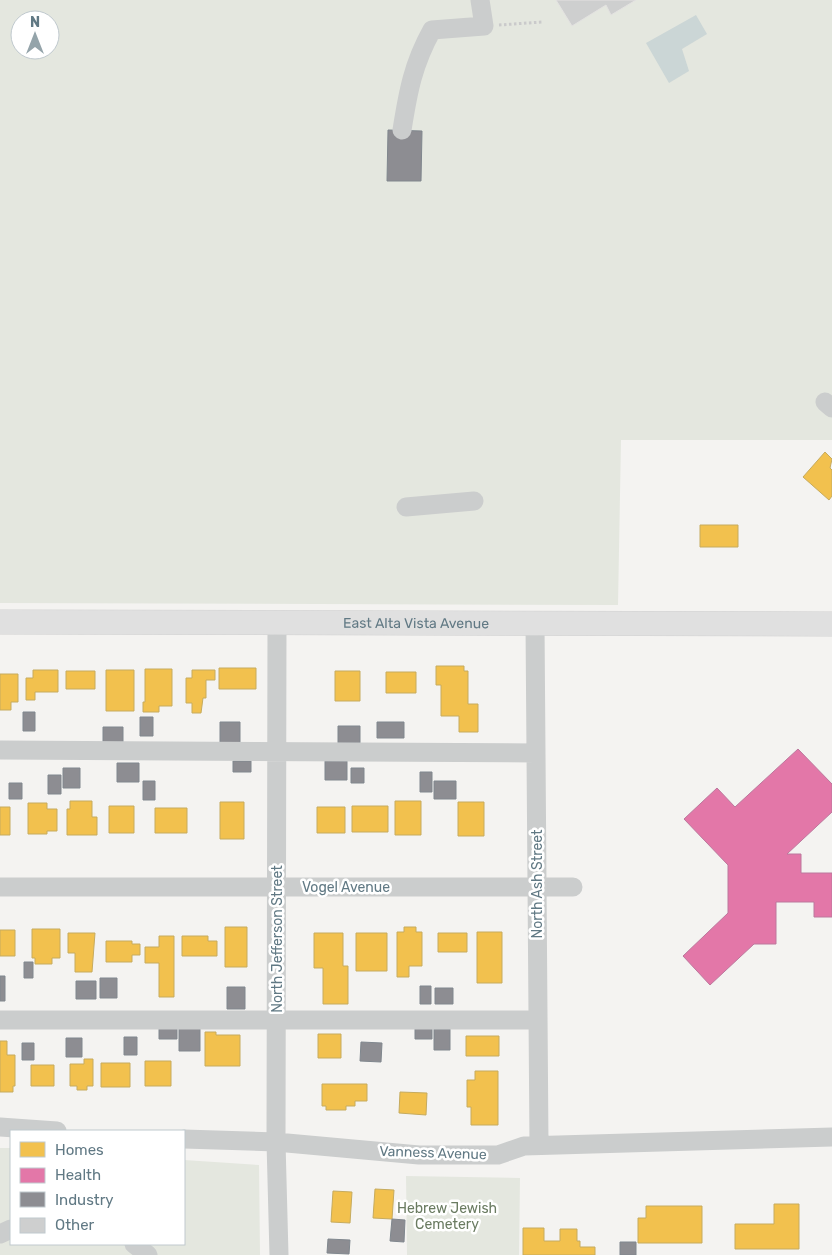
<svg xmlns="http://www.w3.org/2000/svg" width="832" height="1255" font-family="Rubik,sans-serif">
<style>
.green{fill:#e4e7df;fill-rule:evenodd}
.water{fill:#cbd6d6}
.homes{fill:#f2c14e;stroke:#c6ab5e}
.health{fill:#e377a8;stroke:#bc789d}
.industry{fill:#8d8d92;stroke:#80878e}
.building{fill:#cecfcf;stroke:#e3e2e1}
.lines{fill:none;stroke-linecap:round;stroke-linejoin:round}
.major-casing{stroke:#d1d1d1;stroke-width:25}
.path{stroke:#cacacb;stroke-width:3;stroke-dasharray:2.5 2.5;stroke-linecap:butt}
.minor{stroke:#cbcdcd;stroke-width:19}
.major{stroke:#e0e0e0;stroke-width:24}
.labels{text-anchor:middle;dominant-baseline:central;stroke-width:5;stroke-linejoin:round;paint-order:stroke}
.street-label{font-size:14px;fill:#617984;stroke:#fff}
.park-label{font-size:14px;fill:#6a7b61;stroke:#fff}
</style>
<rect width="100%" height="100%" fill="#f4f3f1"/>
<!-- green -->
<path class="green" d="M0,0H832V440H621L618,605L0,603ZM20,20H50V50H20Z
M0,1148H11V1244H184V1160L259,1165L260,1255H0Z
M406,1176L520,1178L519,1255H407Z"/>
<!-- water -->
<path class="water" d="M696,15L707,34L682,49L689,71L669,83L646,43Z"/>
<!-- homes -->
<path class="homes" d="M825,452L832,459L830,468L832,470V496L829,500L803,477Z
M700,525H738V547H700Z
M436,666H464V671H468V704H478V732H459V716H441V685H436Z
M219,668H256V689H219Z
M145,669H172V706H159V712H143V702H145Z
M33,670H58V692H35V700H26V678H33Z
M106,670H134V711H106Z
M192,670H215V680H206V698H203L201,713H192V703H186V678H192Z
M66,671H95V689H66Z
M335,671H360V701H335Z
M386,672H416V693H386Z
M0,674H18V702H11V710H0Z
M70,801H92V817H97V835H67V809H70Z
M395,801H421V835H395Z
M220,802H244V839H220Z
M458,802H484V836H458Z
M28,803H47V809H57V831H47V834H28Z
M109,806H134V833H109Z
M352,806H388V832H352Z
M0,807H10V835H0Z
M317,807H345V833H317Z
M155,808H187V833H155Z
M225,927H247V967H225Z
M404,927H416V932H422V966H409V977H397V932H404Z
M32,929H60V958H52V964H35V958H32Z
M0,930H15V956H0Z
M477,932H502V983H477Z
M68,933H95L92,972H75V953H68Z
M314,933H343V966H348V1004H323V968H314Z
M356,933H387V971H356Z
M438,933H467V952H438Z
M159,936H174V997H159V963H145V947H159Z
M182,936H208V941H217V956H182Z
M106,941H132V944H140V955H132V962H106Z
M205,1032H216V1035H240V1066H205Z
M318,1034H341V1058H318Z
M466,1036H499V1056H466Z
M0,1041H7V1055H15V1086H13V1092H0Z
M84,1059H93V1086H87V1090H77V1086H70V1064H84Z
M145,1061H171V1086H145Z
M101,1063H130V1087H101Z
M31,1065H54V1086H31Z
M475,1071H498V1125H471V1107H467V1080H475Z
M322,1084H367V1101H355V1106H346V1110H326V1106H322Z
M400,1092L427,1093L426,1115L399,1113Z
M375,1189L394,1190L392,1219L373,1218Z
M333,1191L352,1192L350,1223L331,1222Z
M774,1204H799V1249H735V1224H774Z
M646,1206H702V1243H638V1218H646Z
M523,1228H544V1241H560V1229H577V1241H580V1247H595V1255H523Z"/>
<!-- health -->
<path class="health" d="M798,749L832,784V812L787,854H801V873H832V917H814V902H776V944H754L710,985L683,956L728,913V865L684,819L717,788L735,807Z"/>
<!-- industry -->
<path class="industry" d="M388,130L422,131L421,181H387Z
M23,712H35V731H23Z
M140,717H153V736H140Z
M220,722H240V747H220Z
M377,722H404V738H377Z
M338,726H360V743H338Z
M103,727H123V742H103Z
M233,761H251V772H233Z
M325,761H347V780H325Z
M117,763H139V782H117Z
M63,768H80V788H63Z
M351,768H364V783H351Z
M420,772H432V792H420Z
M48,775H61V794H48Z
M143,781H155V800H143Z
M434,781H456V799H434Z
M9,783H22V799H9Z
M24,962H33V978H24Z
M0,976H5V1001H0Z
M100,978H117V998H100Z
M76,981H96V999H76Z
M420,986H431V1004H420Z
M227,987H245V1009H227Z
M435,988H453V1004H435Z
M159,1028H177V1039H159Z
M179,1028H200V1051H179Z
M415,1028H432V1039H415Z
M434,1029H450V1050H434Z
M124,1037H137V1055H124Z
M66,1038H82V1057H66Z
M361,1042L382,1043L381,1062L360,1061Z
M22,1043H34V1060H22Z
M392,1219L405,1220L404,1242L390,1241Z
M328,1239L350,1240L349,1254L327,1253Z
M620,1242H636V1255H620Z"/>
<!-- building -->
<path class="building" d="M556,0H636L611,15L606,5L572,26Z"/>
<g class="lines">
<defs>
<g id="major">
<path id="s1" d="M0,622L832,624"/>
</g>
</defs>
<!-- major casing -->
<use href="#major" class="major-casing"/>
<!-- path -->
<path class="path" d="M499,25L542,22"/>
<!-- minor -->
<path class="minor" d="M402,130C408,92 413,64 432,30L484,26L480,0
M825,402L832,408
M406,507L474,501
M277,622L276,1142L279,1255
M535,623L539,1145
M0,750L536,753
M0,887H573
M0,1020H538
M0,1127L57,1131
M184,1139L276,1142L419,1155H498L524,1146L832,1137
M0,1234L11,1229
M134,1244L148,1255"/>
<!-- major -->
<use href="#major" class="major"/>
</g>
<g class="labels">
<!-- street labels -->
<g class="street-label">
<text stroke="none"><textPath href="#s1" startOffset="416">East Alta Vista Avenue</textPath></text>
<text transform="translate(537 884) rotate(-90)">North Ash Street</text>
<text x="346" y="887">Vogel Avenue</text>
<text transform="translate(277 939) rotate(-90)">North Jefferson Street</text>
<text transform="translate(433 1153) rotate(2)">Vanness Avenue</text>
</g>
<!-- park labels -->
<g class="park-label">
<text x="447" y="1208">Hebrew Jewish<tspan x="447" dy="16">Cemetery</tspan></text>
</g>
</g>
<!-- legend -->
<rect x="10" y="1130" width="175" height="115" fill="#ffffff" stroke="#c0c9ce"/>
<rect x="20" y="1142" width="25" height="15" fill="#f2c14e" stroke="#c0c9ce"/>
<text x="55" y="1155" font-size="15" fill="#617984">Homes</text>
<rect x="20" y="1168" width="25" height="15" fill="#e377a8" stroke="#c0c9ce"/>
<text x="55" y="1180" font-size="15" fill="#617984">Health</text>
<rect x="20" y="1192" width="25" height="15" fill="#8d8d92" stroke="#c0c9ce"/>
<text x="55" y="1205" font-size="15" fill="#617984">Industry</text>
<rect x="20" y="1218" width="25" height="15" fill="#cecfcf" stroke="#c0c9ce"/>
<text x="55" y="1230" font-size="15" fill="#617984">Other</text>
<!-- north arrow -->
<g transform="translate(35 35)"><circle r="24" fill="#ffffff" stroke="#c0c9ce"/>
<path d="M0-4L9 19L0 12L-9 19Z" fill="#94a4aa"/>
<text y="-8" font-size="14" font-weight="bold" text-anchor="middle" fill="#617984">N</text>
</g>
</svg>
